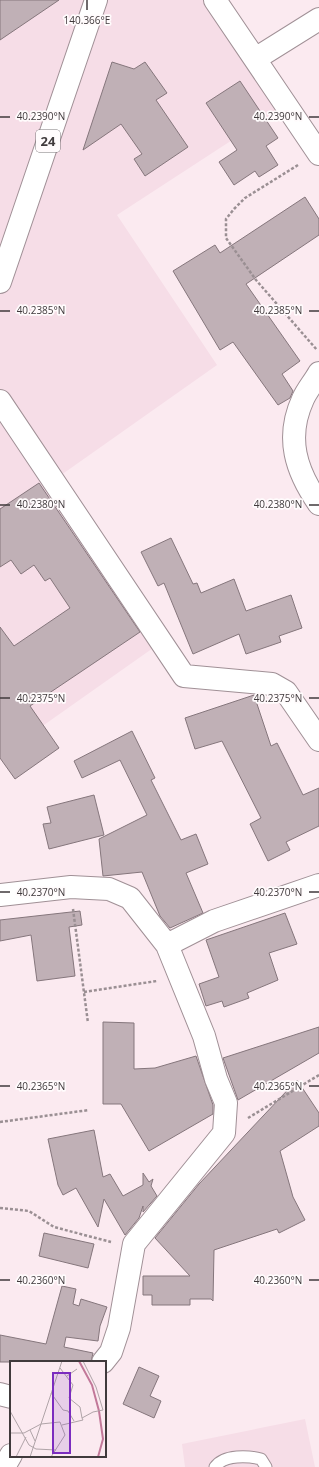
<svg xmlns="http://www.w3.org/2000/svg" width="319" height="1467" font-family="'Open Sans',sans-serif">
<style>
.built{fill:#f6dde7}
.building{fill:#c0b0b6;stroke:#85767c}
.lines{fill:none;stroke-linecap:round;stroke-linejoin:round}
.service-casing{stroke:#a09096;stroke-width:13}
.minor-casing{stroke:#a09096;stroke-width:24}
.primary-casing{stroke:#a09096;stroke-width:24}
.path{stroke:#9a8f93;stroke-width:2.5;stroke-dasharray:3 2;stroke-linecap:butt}
.service{stroke:#fff;stroke-width:11}
.minor{stroke:#fff;stroke-width:22}
.primary{stroke:#fff;stroke-width:22}
.ticks{fill:none;stroke:#403a3c;stroke-width:1.5}
.labels{text-anchor:middle;dominant-baseline:central;stroke-width:3.5;stroke-linejoin:round;paint-order:stroke}
.shield{fill:#fffbfc;stroke:#797476;stroke-width:1}
.shield-label{font-size:13px;font-weight:bold;fill:#403a3c}
.inset-river{fill:none;stroke:#c27899;stroke-width:2}
.inset-road{fill:none;stroke:#b0a4a8;stroke-width:1}
.view{fill:#7b2cbf;fill-opacity:0.15;stroke:#7b2cbf;stroke-width:2}
.inset-edge{fill:none;stroke:#403a3c;stroke-width:2}
.ticks-label{font-size:10px;text-anchor:middle;fill:#403a3c;stroke:#fffbfc;stroke-width:3.5;stroke-linejoin:round;paint-order:stroke}
</style>
<rect width="100%" height="100%" fill="#fbeaf0"/>
<!-- built -->
<path class="built" d="M0,0H215L286,105L117,215L217,365L54,480L163,641L0,756Z
M305,1419L315,1467H185L182,1444Z"/>
<!-- building -->
<path class="building" d="M0,0H59L0,40Z
M112,62L134,69L145,62L167,93L156,100L188,147L145,176L134,159L142,154L121,124L83,150Z
M240,81L278,138L266,146L278,165L259,177L255,171L234,185L219,162L237,150L206,103Z
M305,197L319,219V235L246,284L300,361L282,374L293,391L290,398L278,405L233,342L220,350L173,271L215,245L220,253Z
M39,483L140,632L30,706L59,748L15,779L0,758V627L14,646L70,608L50,578L45,581L34,565L21,574L11,560L0,567V509Z
M171,538L193,584L197,583L201,593L234,579L246,611L291,595L302,628L279,636L281,642L246,654L239,634L193,654L164,583L158,586L141,552Z
M254,695L271,746L277,743L303,795L319,788V826L286,842L290,850L268,861L250,824L261,818L222,741L195,749L185,718Z
M132,731L155,778L151,780L181,840L196,834L208,864L186,873L203,913L170,928L160,916L142,872L103,876L99,839L147,815L120,760L82,778L74,761Z
M94,795L104,835L49,849L43,824L51,823L47,807Z
M80,911L82,925L69,927L75,976L37,981L31,935L0,941V920Z
M285,913L297,944L269,953L278,980L247,993L249,998L224,1007L222,1001L206,1006L199,984L219,977L206,940Z
M103,1022L134,1023V1069L155,1068L196,1056L213,1105V1114L149,1151L121,1104H103Z
M319,1027V1053L238,1100L223,1058Z
M297,1080L319,1113V1126L280,1151L293,1197L305,1220L279,1233L277,1229L214,1250L213,1301L211,1299H190V1305H152V1295H143V1276H190L155,1238L199,1184Z
M94,1130L103,1177L110,1174L123,1196L143,1185V1173L149,1182L153,1179L151,1186L157,1196L143,1212V1206L139,1218L125,1235L104,1199L98,1227L76,1188L63,1195L58,1185L48,1139Z
M44,1233L94,1244L88,1268L39,1256Z
M62,1286L76,1289L73,1304L79,1306L81,1299L107,1307L100,1326L98,1341L66,1337L64,1347L93,1353L91,1362H0V1335L46,1344Z
M139,1367L159,1376L150,1396L161,1401L154,1418L123,1404Z"/>
<g class="lines">
<defs>
<path id="service" d="M215,1467C224,1454 249,1456 261,1459L266,1467"/>
<path id="minor" d="M215,0L319,154
M255,59L319,19
M319,373C314,382 307,390 303,399C285,438 296,471 319,504
M0,401L184,676L272,684L286,692L319,740
M0,895L71,887L109,889L130,898L167,945L204,1036L216,1079L226,1103L224,1133L134,1244L119,1328L111,1352L103,1362
M167,945L214,921L319,885
M0,1394L11,1397
M4,1467L11,1455"/>
<path id="primary" d="M0,282L96,0"/>
</defs>
<!-- service casing -->
<use href="#service" class="service-casing"/>
<!-- minor casing -->
<use href="#minor" class="minor-casing"/>
<!-- primary casing -->
<use href="#primary" class="primary-casing"/>
<!-- path -->
<path class="path" d="M298,165L245,198L234,209L226,219V238L256,280L317,350
M73,909L88,1023
M84,992L157,981
M248,1118L319,1075
M0,1122L89,1110
M0,1208L29,1211L54,1227L111,1242"/>
<!-- service -->
<use href="#service" class="service"/>
<!-- minor -->
<use href="#minor" class="minor"/>
<!-- primary -->
<use href="#primary" class="primary"/>
</g>
<!-- ticks -->
<path class="ticks" d="M87,0V10M0,117H10M309,117H319M0,311H10M309,311H319M0,505H10M309,505H319M0,698H10M309,698H319M0,892H10M309,892H319M0,1086H10M309,1086H319M0,1280H10M309,1280H319"/>
<g class="labels">
<!-- shield labels -->
<rect class="shield" x="36" y="130" width="24" height="22" rx="3"/>
<g class="shield-label">
<text x="48" y="141">24</text>
</g>
</g>
<!-- overview -->
<g transform="translate(10 1361)">
<rect width="96" height="96" fill="#fbeaf0"/>
<path class="inset-river" d="M69,0L82,24L89,50L93,78L88,96"/>
<path class="inset-road" d="M50,7L63,24L59,37L70,46L72,57M57,15L67,8M41,32L53,49L58,50L64,60M0,50L19,84L26,88L46,89M52,64L73,59L72,57L83,51L93,49L86,26L73,0M20,69L25,80M0,72H14L31,63L50,61L55,74L41,96M6,96L16,76M20,96L52,0"/>
<path class="view" d="M43,12H60V92H43Z"/>
<rect width="96" height="96" class="inset-edge"/>
</g>
<g class="ticks-label">
<text x="87" y="24">140.366°E</text>
<text x="41" y="120">40.2390°N</text>
<text x="278" y="120">40.2390°N</text>
<text x="41" y="314">40.2385°N</text>
<text x="278" y="314">40.2385°N</text>
<text x="41" y="508">40.2380°N</text>
<text x="278" y="508">40.2380°N</text>
<text x="41" y="702">40.2375°N</text>
<text x="278" y="702">40.2375°N</text>
<text x="41" y="896">40.2370°N</text>
<text x="278" y="896">40.2370°N</text>
<text x="41" y="1090">40.2365°N</text>
<text x="278" y="1090">40.2365°N</text>
<text x="41" y="1284">40.2360°N</text>
<text x="278" y="1284">40.2360°N</text>
</g>
</svg>
